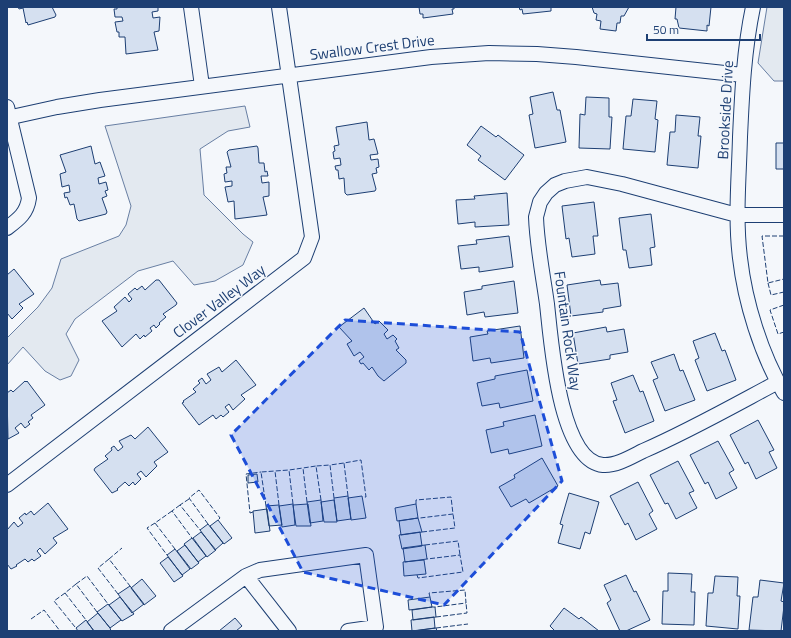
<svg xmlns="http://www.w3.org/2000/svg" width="791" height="638" font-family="'Titillium Web',sans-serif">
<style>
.green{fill:#e3e9f0;stroke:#687fa3}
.building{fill:#d5e0f0;stroke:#1d3f73}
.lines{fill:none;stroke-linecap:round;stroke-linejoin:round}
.street-casing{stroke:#1d3f73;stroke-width:16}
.street{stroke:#f4f7fb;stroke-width:14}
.fence{stroke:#1d3f73;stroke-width:1;stroke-dasharray:5 2;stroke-linecap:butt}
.marked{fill:#1d4ed8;fill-opacity:0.2;stroke:#1d4ed8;stroke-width:3;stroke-dasharray:8 5;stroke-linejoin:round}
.labels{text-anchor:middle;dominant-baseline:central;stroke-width:3;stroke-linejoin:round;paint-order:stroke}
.street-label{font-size:15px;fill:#1d3f73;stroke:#f4f7fb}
</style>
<rect width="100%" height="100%" fill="#f4f7fb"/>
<!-- green -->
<path class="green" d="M767,7H784V81H774L758,63Z
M245,106L250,127L228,131L200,149L204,195L243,234L253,242L243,265L215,281L194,285L173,261L138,271L75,319L66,334L79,360L71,376L60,380L45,371L23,347L7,365V338L38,307L52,288L61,259L119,236L126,225L131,206L105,126Z"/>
<!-- building -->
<path class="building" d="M18,7H52L56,15L55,17L28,25L27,22L26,23L23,8L19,9Z
M117,7H158V11L152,12L153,18L160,17L159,31L154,32L158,50L126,54L125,37H119V32H117L115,22L123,21L122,17H115L114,9H117Z
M419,7H454V9H452L453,14L423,18V14H420Z
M519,7H551V11L523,14L522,9L520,10Z
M592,7H629L624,16H621L620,23H617L616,31L600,29L601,21L596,20L597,14L594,13Z
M676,7H711L709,26L707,25V31L679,28L677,19H675Z
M553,92L557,110H560L566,142L535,148L529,115L533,114L530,97Z
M586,97L609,98V117H612L610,149L579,148L580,114L585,115Z
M633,99L657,101L655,119L658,120L655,152L623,149L626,116H631Z
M676,115L700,117L698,136H701L698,168L667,165L670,132H675Z
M367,122L369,140L374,139L378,154L370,155L371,160L378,159L379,167L376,168L377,173L372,174L376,189L375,191L347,195L345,193L344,178L339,179L338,170H336L335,166L341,165L340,158L334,159L333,152L335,151L334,146L339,145L336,127Z
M481,126L496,137L498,135L524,155L505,180L478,160L481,156L467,145Z
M776,143H784V169H776Z
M91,146L95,164L100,162L105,176L98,178L99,184L106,182L108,190L105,191L107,196L102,198L107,212L106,214L79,221L77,219L74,204L70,205L67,197L65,198L64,193L70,192L69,185L62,187L60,174L66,172L60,155Z
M257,146L258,148L259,163H264L265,172L267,171L268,176H261L262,183L269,182V196L263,197L267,215L235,219L234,201L228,202L225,187L232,186V181L225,182L224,174L227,173L226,167H231L227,152L229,150Z
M507,193L509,225L475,227V222L458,224L456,200L475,199L474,196Z
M594,202L598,236H593L595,254L572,257L569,238L566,239L562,206Z
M651,214L655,247L650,248L652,265L629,268L626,250H623L619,218Z
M509,236L513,267L479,272V267L461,269L458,246L477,244L476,240Z
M14,269L34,294L19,304L23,308L12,319L7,313V275Z
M156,280H159L177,303L176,305L163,314L166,317L159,323L160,324L156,328L154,325L150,328L152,331L145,337L144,335L140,339L136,334L122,347L102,321L117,311L114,307L125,297L129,302L132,299L128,294L135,288L137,290L142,286L145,290Z
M600,280L601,285L618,283L621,306L603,309V312L571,316L567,285Z
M514,281L518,313L485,317L484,312L467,315L464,292L482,289V286Z
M364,308L375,324L379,321L388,330L384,334L387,339L393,335L397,339L395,341L399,348L396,350L406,360V363L384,381L378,376L372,367L369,370L363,363L361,364L359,361L364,357L360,352L354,356L347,344L352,341L339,327Z
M520,326L524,358L491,363L490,358L473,361L470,337L488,334L487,331Z
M606,327L607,332L624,329L628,352L610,355V359L578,364L573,333Z
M715,333L722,351L725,350L736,380L707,391L695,360L699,358L693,341Z
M674,354L680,371L683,370L695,400L665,411L653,380L658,378L651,362Z
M236,360L256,385L241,395L245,399L233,410L229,404L225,407L229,412L223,417L221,415L216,419L213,415L199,425L182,403L184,402L183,401L196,392L193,389L200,383L198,381L202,378L206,384L211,380L207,374L219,367L222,372Z
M527,370L533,401L500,408L499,403L482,406L477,383L495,379V376Z
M633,375L640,392L643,391L654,421L625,433L613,401L617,400L611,383Z
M25,381L26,382L27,381L45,405L31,415L33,418L28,422L30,424L25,428L21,423L15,428L19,433L8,439L7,393L11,390L13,392Z
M535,415L542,446L509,454L508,449L491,453L486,430L504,426L503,422Z
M758,420L774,450L769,452L777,468L756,479L748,462L745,464L730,435Z
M148,427L168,452L154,462L157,466L146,477L141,471L137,474L141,479L135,485L133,482L129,486L125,482L117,489L118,490L112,493L94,470L95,468L108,459L105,456L112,450L111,448L114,446L118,451L123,447L119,441L131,435L135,439Z
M718,441L734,470L729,473L737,488L716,499L708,482L705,484L690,455Z
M542,458L558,486L529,503L526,499L511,507L499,487L515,478L514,475Z
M678,461L694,491L689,493L697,508L676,519L668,503L665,504L650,475Z
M257,474L258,482L248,483V475Z
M638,482L653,511L649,514L657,529L636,540L628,523L625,525L610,496Z
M569,493L599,502L590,534L585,532L580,549L558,543L563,525L560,524Z
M348,496L351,519L337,521L334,498Z
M362,496L366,518L351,520L348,498Z
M321,500L323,521L310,523L307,502Z
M334,500L337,522H324L321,502Z
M48,503L68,529L53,538L57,543L45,554L40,548L37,551L41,556L34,561L32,559L28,562L25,559L16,565L17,566L11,569L7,564V530L14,522L18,527L23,523L19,518L25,513L26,515L31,511L34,515Z
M293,504L295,525L282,527L279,506Z
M308,504L311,526H296L293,505Z
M416,504L418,518L397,521L395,508Z
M279,505L282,525L269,526L266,506Z
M267,509L270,531L255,533L253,511Z
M418,518L422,532L401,535L399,521Z
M218,520L232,538L224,544L210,526Z
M208,524L223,543L215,550L200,530Z
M201,532L216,550L207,557L193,538Z
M420,532L422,546L402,549L399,535Z
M192,538L206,556L198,562L184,544Z
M185,545L199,563L191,569L177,551Z
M425,545L427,559L405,562L403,548Z
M175,549L190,569L182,575L167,555Z
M168,557L183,576L174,582L160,563Z
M424,560L426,574L404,576L403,562Z
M668,573L692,574L691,592H695L694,625L662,624L663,591H668Z
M626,575L634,592L636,591L650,620L626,631H620L607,603L611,600L604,585Z
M715,576L738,577L737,596H740L738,629L706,626L708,593H713Z
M142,579L156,596L144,605L131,588Z
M760,580L784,583L781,601L784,602V606L781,631L749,630L753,597H758Z
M130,586L144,604L132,613L118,594Z
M120,597L134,614L122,621L109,605Z
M430,597L432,607L409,610L408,600Z
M108,604L121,620L110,628L97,612Z
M432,607H435L436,617L413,620L412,610Z
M564,608L579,619L581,617L599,631H555L550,626Z
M98,613L110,628L111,631H94L87,622Z
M434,617L435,628L412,631L411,620Z
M235,618L242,626L236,631H219Z
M86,620L94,631H78L76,628Z
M436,628L437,631H414Z"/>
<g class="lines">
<defs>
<path id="street" d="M191,7L202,86
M753,7C744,50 742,93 740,137C739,177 735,218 740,258C745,302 761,354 784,393
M7,107L29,198C27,213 19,219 7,228
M7,118L57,107L100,100L431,57L489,53L537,54L576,57L743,75
M778,382C733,406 689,431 643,451C631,457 616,466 603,465C559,461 551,339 547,304C543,275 537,246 536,217L540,202L546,193L555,185L565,181L587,177L622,184L737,215H784
M7,485L304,258L312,237L279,7
M246,576L289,631
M171,631L246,576L260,570L366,555L376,627L348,631"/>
</defs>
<!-- street casing -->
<use href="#street" class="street-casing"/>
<!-- street -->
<use href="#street" class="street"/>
<!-- fence -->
<path class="fence" d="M784,236H762L768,283L784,279
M768,283L771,295L784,292
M784,305L770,310L778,334L784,332
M348,496L344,463L361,460L366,497H363
M334,498L330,465L344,463
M189,499L180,505L200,530
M321,500L316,466L330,465
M307,502L303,468L316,466
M293,504L289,470L303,468
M416,504V500L451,497L453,514L420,518
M180,505L172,511L192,538
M279,505L275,471L289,470
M266,506L261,472L275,471
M172,511L155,523L175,549
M253,512L250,513L246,474L261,472
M155,523L147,528L167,555
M208,524L189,498L199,490L220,518L218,520
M422,532L455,528L453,514
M425,545L458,541L460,555
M109,559L122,548
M417,575L418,578L463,572L460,555L427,559
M76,584L65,593L86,620
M65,593L54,601L75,627
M118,594L98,568L109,559L130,586
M430,597L429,593L465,590L466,603L435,607
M97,612L76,584L87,576L108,604
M436,617L467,613L466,603
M31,619L44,610L60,631
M436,628L468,624"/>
</g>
<!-- marked area -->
<path class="marked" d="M345,320L520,332L562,481L444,605L303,572L231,435Z"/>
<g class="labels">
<!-- street labels -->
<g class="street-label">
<text transform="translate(372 47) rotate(-7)">Swallow Crest Drive</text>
<text transform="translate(725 110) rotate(-87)">Brookside Drive</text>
<text transform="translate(219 301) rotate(-37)">Clover Valley Way</text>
<text transform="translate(568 331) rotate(82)">Fountain Rock Way</text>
</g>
</g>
<!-- border -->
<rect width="791" height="638" fill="none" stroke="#1d3f73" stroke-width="16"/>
<!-- scale -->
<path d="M647 34v6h113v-6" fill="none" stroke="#1d3f73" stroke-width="2"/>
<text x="653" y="34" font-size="12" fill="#1d3f73" stroke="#f4f7fb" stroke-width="3" paint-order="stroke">50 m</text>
</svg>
